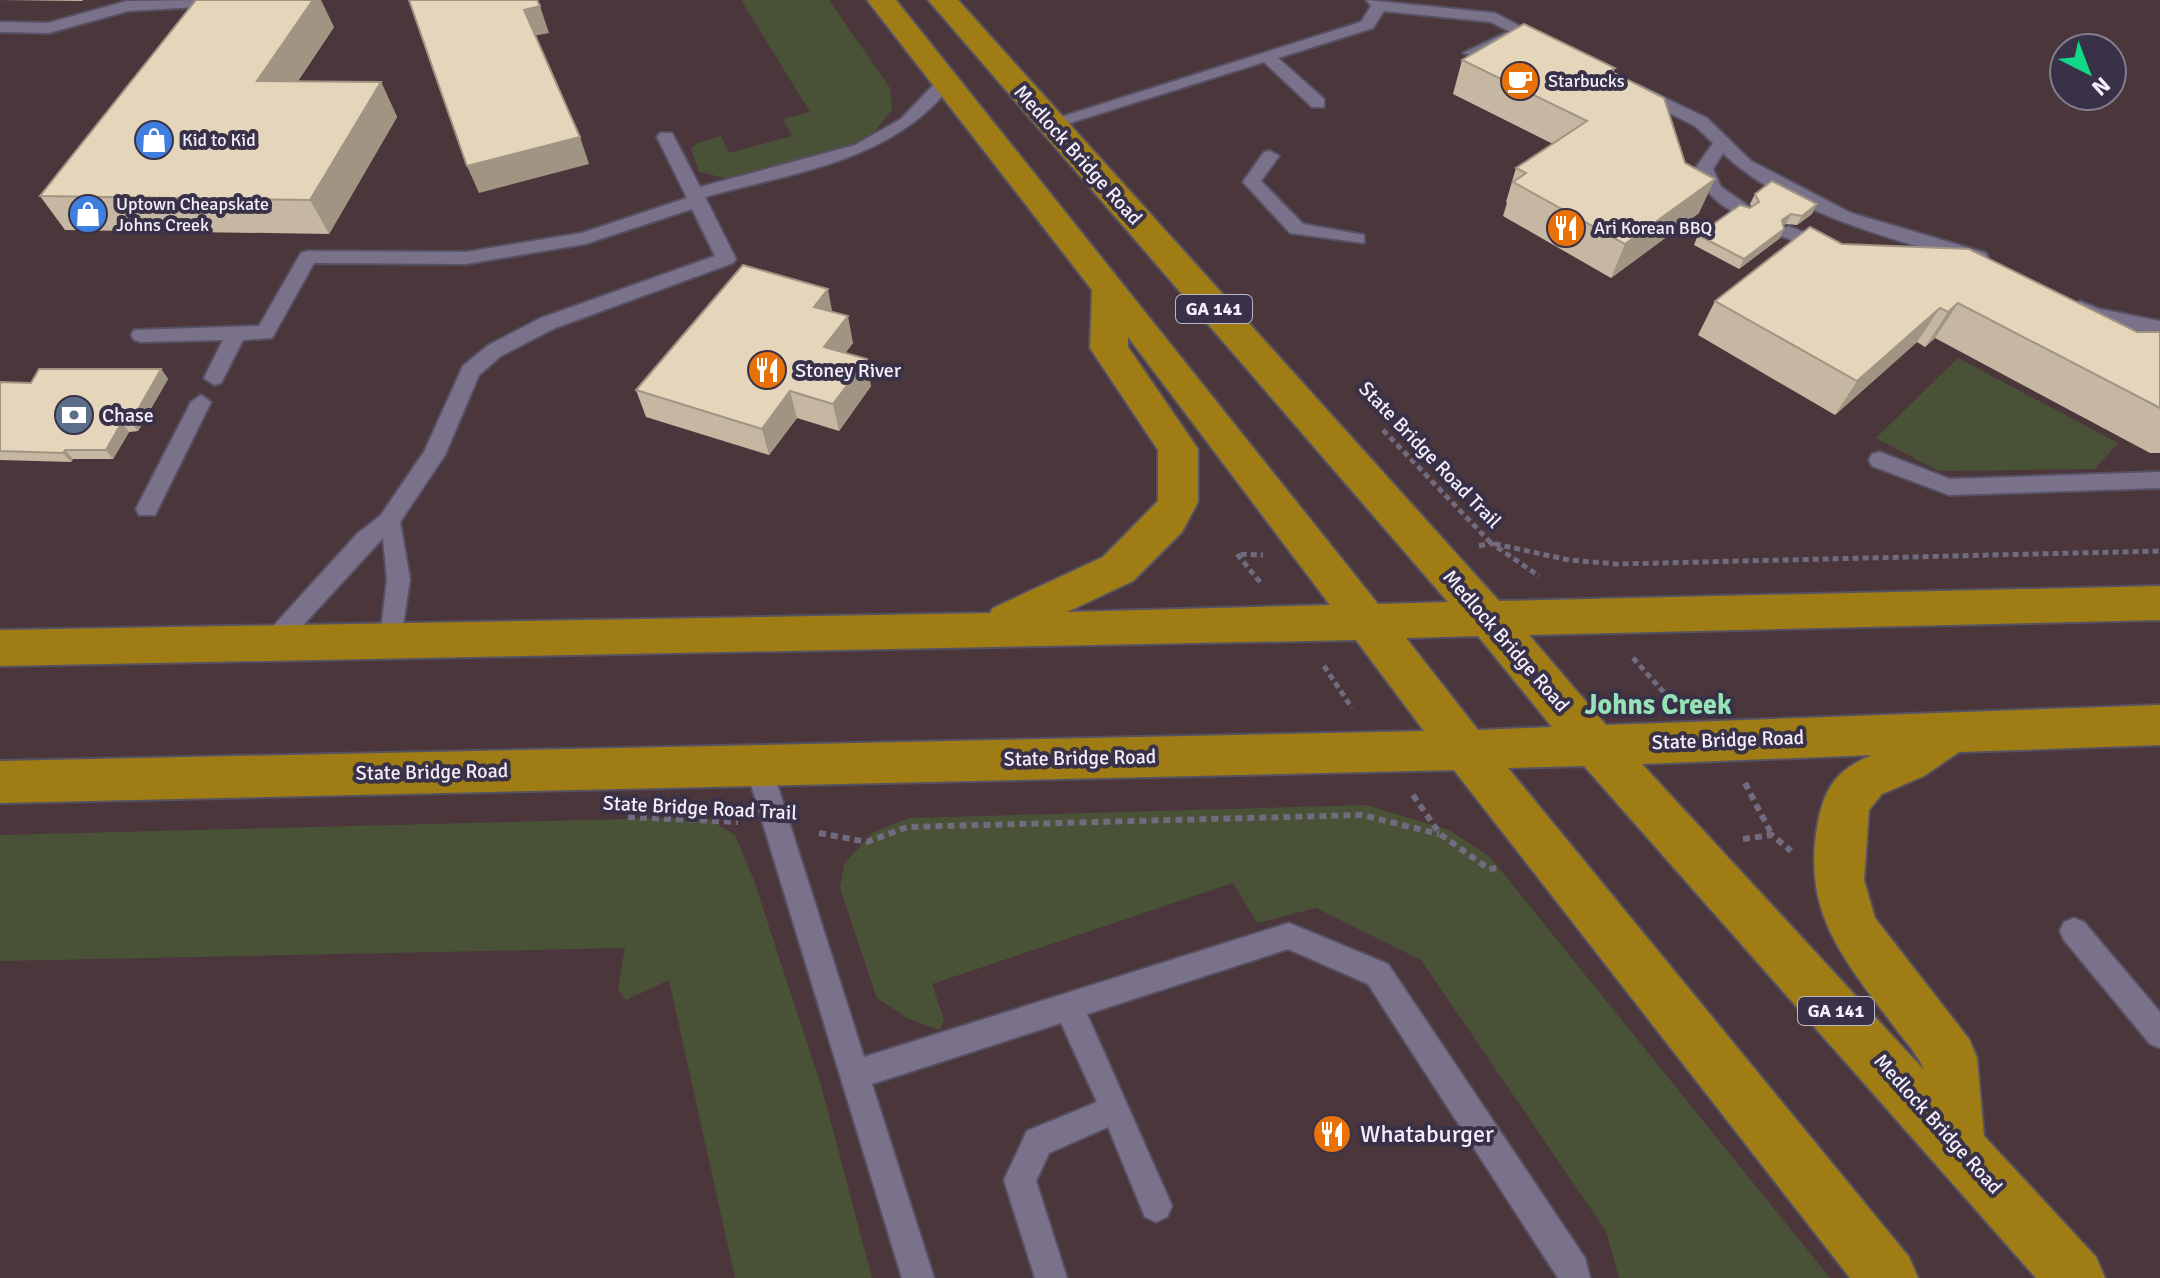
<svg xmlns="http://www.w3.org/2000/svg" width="2160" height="1278" font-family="Signika,sans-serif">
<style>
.commercial{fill:#4b373b;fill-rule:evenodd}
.green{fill:#495237}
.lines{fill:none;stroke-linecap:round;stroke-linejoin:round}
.lane-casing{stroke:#565163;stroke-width:4}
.highway-casing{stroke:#565163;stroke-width:4}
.path-far1{stroke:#716b7f;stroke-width:5;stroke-dasharray:6 4;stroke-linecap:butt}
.path{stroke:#716b7f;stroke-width:6;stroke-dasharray:7 5;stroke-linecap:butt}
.lane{fill:#7a728b;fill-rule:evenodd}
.highway{fill:#a07d14;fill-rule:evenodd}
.wall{fill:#c5b7a1}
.shaded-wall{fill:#a09583}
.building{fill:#e5d5bb;stroke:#a09583;stroke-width:2}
.labels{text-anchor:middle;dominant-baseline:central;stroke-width:8;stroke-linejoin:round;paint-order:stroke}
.far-poi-label{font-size:18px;fill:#f3effd;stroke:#383147;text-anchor:start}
.shield{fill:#383147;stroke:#bbb6c6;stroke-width:2}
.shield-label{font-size:18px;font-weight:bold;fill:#f3effd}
.street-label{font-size:20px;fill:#f3effd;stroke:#383147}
.poi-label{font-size:20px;fill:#f3effd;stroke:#383147;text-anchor:start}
.near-poi-label{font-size:24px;fill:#f3effd;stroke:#383147;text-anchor:start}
.district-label{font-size:28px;font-weight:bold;fill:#95e3b6;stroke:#383147}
</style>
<rect width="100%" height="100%" fill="#383147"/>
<!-- commercial -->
<path class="commercial" d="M0,0H2160V1278H0ZM2064,48H2112V96H2064Z"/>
<!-- green -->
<path class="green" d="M741,0H829L890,88L892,110L874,132L854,144L730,179L699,172L691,149L697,143L721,136L729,153L792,136L783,119L810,112Z
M1958,358L2118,443L2095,469L1939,471L1876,438Z
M1366,805L1449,830L1490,857L1830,1278H1619L1606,1231L1421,960L1316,908L1257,923L1233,883L932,984L944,1020L939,1030L909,1019L877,998L840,888L844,864L872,833L909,818Z
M705,817L735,835L753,878L821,1085L872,1278H735L669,980L626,1000L618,989L625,948L0,961V835Z"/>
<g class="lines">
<defs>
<path id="lane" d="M203,0V5L197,7L128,11L49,33L0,32V22L48,23L127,1Z
M1366,0L1495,13L1550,42L1536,45L1491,22L1384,11L1373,28L1278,58L1324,99V107H1312L1264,62L1057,127L1051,128L1042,123L1361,22L1371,6Z
M1507,32L1515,37L1513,40L1477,56L1463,53Z
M945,78L953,83C893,162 795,172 705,197L736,259L733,263L555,328L501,356L479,375L445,455L400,522L410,579L400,645L392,648L384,645L380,638L387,579L383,538L283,647L275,650L267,647L263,640L267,633L357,534L381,515L424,452L463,366L487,346L541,318L715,256L692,209L585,244L466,264L314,263L272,338L243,340L221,383L214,385L204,378L223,340L141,342L134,340L131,335L134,330L259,326L301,253L308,251L466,252L582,233L687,198L657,137L660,133H672L700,187L855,145L901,119L939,79Z
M1640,86L1707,118L1751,161L1851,213L1986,253L1988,257L1979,263C1902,243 1780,210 1723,153L1713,169L1721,187L1753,209L1744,215C1719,208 1705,192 1695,169L1713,143L1695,126L1634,95V87Z
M1270,151L1279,156L1261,181L1303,224L1364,235V243L1290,233L1243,182L1264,152Z
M1788,226L1834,244L1836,248L1827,254L1781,236L1779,232Z
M2080,301L2100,309L2160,321V335L2088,320L2070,308Z
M201,395L211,402L158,509L155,515H139L136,509L191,402Z
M1880,452L1950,479L2160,472V488L1949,495L1872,466L1869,460L1872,454Z
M758,754L767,757L771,765L864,1057L1289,923L1388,964L1585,1258L1590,1278H1558L1368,984L1288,949L1087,1014L1172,1206L1167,1217L1156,1222L1145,1217L1108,1127L1049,1153L1036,1181L1067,1278H1035L1004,1180L1027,1131L1097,1102L1061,1023L872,1084L934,1278H902L745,765L749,757Z
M2074,918L2084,922L2160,1012V1048L2150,1044L2064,940L2060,931L2064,922Z"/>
<path id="highway" d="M867,0H896L1378,604L1448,602L928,0H958L1499,601L2160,586V620L1529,635L1606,725L2160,705V745L1959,752L1924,776L1882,794L1869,810L1864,880L1875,918L1969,1039L1977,1058L1984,1136L2096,1257L2105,1278H2036L1584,766L1508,768L1909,1257L1918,1278H1850L1454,770L0,803V761L1424,731L1356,640L0,666V630L990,613L993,608L1103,557L1158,501V450L1090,348L1092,290ZM1128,337L1330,605L1067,612L1133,581L1182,532L1198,502V449L1128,347ZM1478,636L1552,727L1478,730L1406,638ZM1872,755C1838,769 1825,786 1818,822C1801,912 1843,958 1893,1025C1903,1039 1918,1054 1924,1070L1642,764Z"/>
</defs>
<!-- lane casing -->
<use href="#lane" class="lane-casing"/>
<!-- highway casing -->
<use href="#highway" class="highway-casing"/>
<!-- path-far1 -->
<path class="path-far1" d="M1383,430L1491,543L1569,560L1617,564L2160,551
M1479,546L1491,543L1539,576
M1260,582L1237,554L1263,555
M1633,658L1669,698
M1324,666L1352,708"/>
<!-- path -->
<path class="path" d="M1745,783L1772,835
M1413,795L1440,834L1489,869L1499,868
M628,817L738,822
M819,833L867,842L907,827L1362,815L1439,834
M1743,839L1772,835L1791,851"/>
<!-- lane -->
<use href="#lane" class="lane"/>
<!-- highway -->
<use href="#highway" class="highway"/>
</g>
<!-- wall -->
<path class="wall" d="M0,0H83L82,1Z
M334,27L298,81L381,82L397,117L329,234L65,230L40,196Z
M1462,60L1615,68L1613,73L1699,213L1611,278L1503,216L1507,203L1506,202L1516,168L1553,144L1453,94Z
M1755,194L1812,214L1797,225L1786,224L1784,225L1780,238L1739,269L1694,245L1698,235L1752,207L1750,204Z
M1842,244L2137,332H2160V453H2150L1935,338L1925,347L1917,342L1835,415L1698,335L1715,301Z
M832,312L853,343L845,353L871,386L839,431L797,418L769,455L646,417L636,390Z
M161,369L168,379L138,431L129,432L113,459H73L71,462L0,460V384L31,383Z"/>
<!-- shaded-wall -->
<path class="shaded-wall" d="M313,0H321L334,27L275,115L257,81Z
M540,6L549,33L533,36L524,10Z
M381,82L397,117L329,234L310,200Z
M580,137L589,164L479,193L467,166Z
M1715,179L1699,213L1611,278L1625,244Z
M1817,204L1812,214L1797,225L1802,216Z
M1791,214L1786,224L1777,230L1782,220Z
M1784,229L1780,238L1739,269L1744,259Z
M828,289L833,316L814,307Z
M1958,303L1935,338L1925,347L1948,312Z
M1940,308L1917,342L1835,415L1857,381Z
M848,316L853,343L829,374L824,347Z
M867,359L871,386L839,431L833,404Z
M161,369L168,379L138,431L131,422Z
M790,391L797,418L769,455L762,429Z
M122,422L129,432L113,459L106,450Z
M65,450L73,459L71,462L63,453Z"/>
<!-- building -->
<path class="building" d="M196,0H313L257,81L381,82L310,200L40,196Z
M409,0H537L540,6L524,10L580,137L467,166Z
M1524,24L1615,68L1610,71L1664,98L1685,163L1715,179L1625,244L1513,182L1526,173L1516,168L1587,121L1462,60Z
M1772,181L1817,204L1802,216L1791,214L1782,220L1784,229L1744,259L1698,235L1740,205L1750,208L1759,202L1755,194Z
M1810,227L1842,244L1969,249L2137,332H2160V408L1958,303L1948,312L1940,308L1857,381L1715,301Z
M743,265L828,289L814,307L848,316L824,347L867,359L833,404L790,391L762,429L636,390Z
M39,369H161L131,422H122L106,450H65L63,453L0,451V384L1,382L31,383Z"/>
<!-- icons -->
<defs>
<symbol id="cafe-disc" viewBox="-11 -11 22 22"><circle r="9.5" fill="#e8710a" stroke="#383147"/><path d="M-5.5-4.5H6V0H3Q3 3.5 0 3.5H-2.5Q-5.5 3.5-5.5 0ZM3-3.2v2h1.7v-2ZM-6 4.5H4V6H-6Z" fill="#fff"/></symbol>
<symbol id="shop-disc" viewBox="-11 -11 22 22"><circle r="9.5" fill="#3f7fe0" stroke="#383147"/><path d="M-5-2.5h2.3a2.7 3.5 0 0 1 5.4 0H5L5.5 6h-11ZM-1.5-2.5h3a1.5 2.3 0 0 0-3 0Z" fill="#fff"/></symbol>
<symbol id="restaurant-disc" viewBox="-11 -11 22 22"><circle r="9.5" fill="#e8710a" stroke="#383147"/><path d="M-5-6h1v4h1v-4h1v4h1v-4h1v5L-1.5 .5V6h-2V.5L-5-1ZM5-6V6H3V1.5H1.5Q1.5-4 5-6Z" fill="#fff"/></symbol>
<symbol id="bank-disc" viewBox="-11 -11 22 22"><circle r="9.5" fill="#5c6f8a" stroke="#383147"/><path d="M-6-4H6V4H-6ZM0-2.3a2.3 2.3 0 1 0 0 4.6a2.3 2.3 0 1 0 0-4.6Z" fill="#fff"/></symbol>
</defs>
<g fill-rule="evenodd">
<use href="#cafe-disc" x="1498" y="59" width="44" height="44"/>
<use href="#shop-disc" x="132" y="118" width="44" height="44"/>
<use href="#shop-disc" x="66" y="192" width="44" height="44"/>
<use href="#restaurant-disc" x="1544" y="206" width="44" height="44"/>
<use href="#restaurant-disc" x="745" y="348" width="44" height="44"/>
<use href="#bank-disc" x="52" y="393" width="44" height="44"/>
<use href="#restaurant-disc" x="1310" y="1112" width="44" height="44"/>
</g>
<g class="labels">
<!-- far-poi labels -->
<g class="far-poi-label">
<text x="1548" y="81">Starbucks</text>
<text x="182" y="140">Kid to Kid</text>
<text x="116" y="204">Uptown Cheapskate<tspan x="116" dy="21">Johns Creek</tspan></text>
<text x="1594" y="228">Ari Korean BBQ</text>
</g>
<!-- shield labels -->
<g class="shield">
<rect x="1176" y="295" width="76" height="28" rx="6"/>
<rect x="1798" y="997" width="76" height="28" rx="6"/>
</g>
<g class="shield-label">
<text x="1214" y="309">GA 141</text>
<text x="1836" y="1011">GA 141</text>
</g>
<!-- street labels -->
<g class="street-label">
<text transform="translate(1078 155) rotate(48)">Medlock Bridge Road</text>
<text transform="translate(1430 455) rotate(46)">State Bridge Road Trail</text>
<text transform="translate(1506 641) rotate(49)">Medlock Bridge Road</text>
<text transform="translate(1728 740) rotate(-2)">State Bridge Road</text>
<text transform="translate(1080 758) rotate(-1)">State Bridge Road</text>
<text transform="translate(432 772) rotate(-1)">State Bridge Road</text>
<text transform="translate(700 808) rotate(3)">State Bridge Road Trail</text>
<text transform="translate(1938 1124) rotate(48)">Medlock Bridge Road</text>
</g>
<!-- poi labels -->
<g class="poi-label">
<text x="795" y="370">Stoney River</text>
<text x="102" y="415">Chase</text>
</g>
<!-- near-poi labels -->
<g class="near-poi-label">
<text x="1360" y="1134">Whataburger</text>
</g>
<!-- district labels -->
<g class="district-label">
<text x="1658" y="705">Johns Creek</text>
</g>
</g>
<!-- north arrow -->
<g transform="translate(2088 72) rotate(138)"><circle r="38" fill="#383147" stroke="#837d90" stroke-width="2"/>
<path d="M0-6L14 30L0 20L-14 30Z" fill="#10d98a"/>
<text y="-12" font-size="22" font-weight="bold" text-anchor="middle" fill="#f3effd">N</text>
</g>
</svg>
